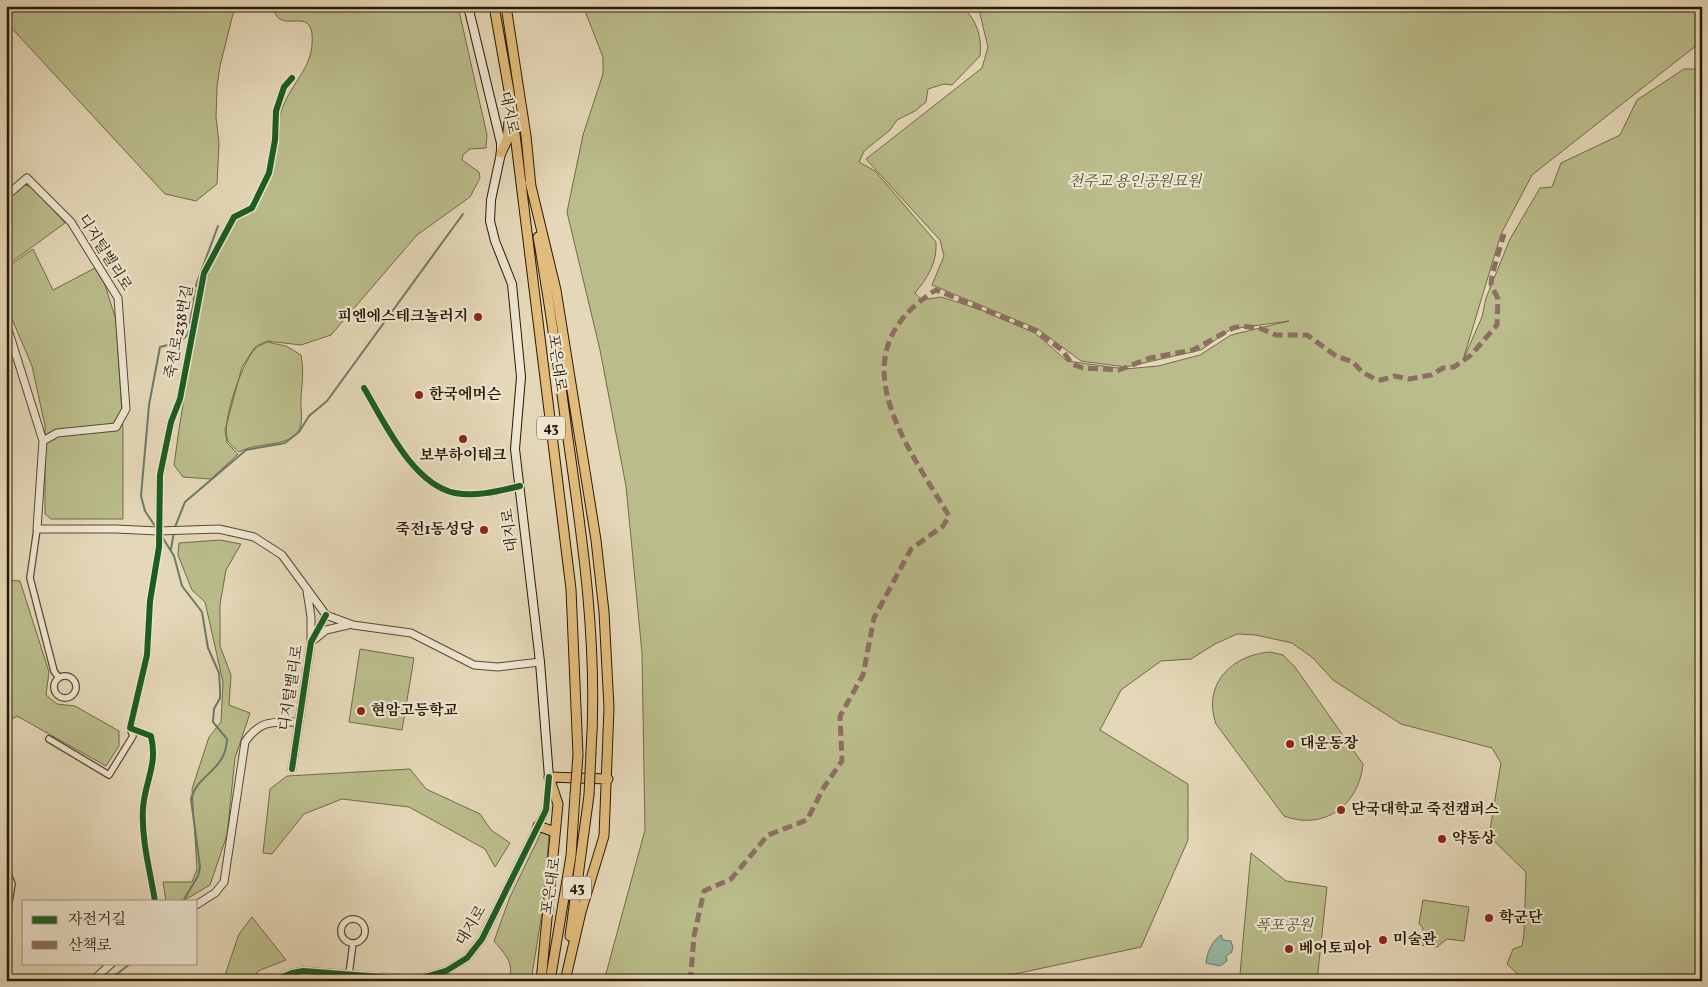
<svg xmlns="http://www.w3.org/2000/svg" width="1708" height="987" font-family="Vollkorn,'Noto Serif KR',serif">
<style>
.green{fill:#babd8b;stroke:#716a48}
.water{fill:#97bbaa;stroke:#6b7a68}
.lines{fill:none;stroke-linecap:round;stroke-linejoin:round}
.stream{stroke:#6b7a68;stroke-width:2}
.minor-casing{stroke:#574831;stroke-width:8}
.tertiary-casing{stroke:#574831;stroke-width:9}
.secondary-casing{stroke:#281804;stroke-width:10}
.trunk-casing{stroke:#281804;stroke-width:11}
.minor{stroke:#eee6d1;stroke-width:5.5}
.tertiary{stroke:#eee6d1;stroke-width:7}
.secondary{stroke:#eee6d1;stroke-width:8}
.trunk{stroke:#e2bc7c;stroke-width:9}
.trunk-bridge-casing{stroke:#281804;stroke-width:11;stroke-linecap:butt}
.trunk-bridge{stroke:#e2bc7c;stroke-width:9}
.quiet{stroke:#8d6e63;stroke-width:5;stroke-dasharray:10 5;stroke-linecap:butt}
.cycleway-casing{stroke:#eee6d1;stroke-width:9}
.cycleway{stroke:#1b5e20;stroke-width:6}
.poi-dot{fill:#8f2418;stroke:#eee6d1;stroke-width:2}
.labels{text-anchor:middle;dominant-baseline:central;stroke-width:4.5;stroke-linejoin:round;paint-order:stroke}
.shield{fill:#eee6d1;stroke:#635642;stroke-width:1}
.shield-label{font-size:14px;font-weight:bold;fill:#281804}
.street-label{font-size:15px;fill:#281804;stroke:#eee6d1}
.park-label{font-size:15px;font-style:italic;fill:#544a2c;stroke:#eee6d1}
.poi-label{font-size:15px;font-weight:bold;fill:#281804;stroke:#eee6d1;text-anchor:start}
</style>
<rect width="100%" height="100%" fill="#e5d8b8"/>
<filter id="stains"><feTurbulence type="fractalNoise" baseFrequency=".004" numOctaves="4"/><feColorMatrix values="0 0 0 0 .2 0 0 0 0 .09 0 0 0 0 .02 0 0 0 .5 -.17"/></filter>
<radialGradient id="worn" r=".72"><stop offset=".6" stop-color="#630" stop-opacity="0"/><stop offset="1" stop-color="#630" stop-opacity=".3"/></radialGradient>
<!-- green -->
<path class="green" d="M6,6H235L220,66L217,87L216,117L219,143L217,184L196,201L165,194L6,22Z
M273,6H458L487,135L486,148L470,149L463,155L462,160L479,172L480,178L470,197L417,235L331,335L301,345L267,341L255,347L242,367L225,430L227,443L238,454L211,479L183,477L174,465C180,419 188,373 197,327C201,310 202,292 208,275C210,267 232,223 237,219C243,214 252,213 256,206C269,185 275,163 279,139C280,129 278,118 282,109C292,81 315,67 312,34C309,6 278,37 273,6Z
M583,6H961C977,19 982,37 980,56L952,85L944,84L928,89L926,102L915,111L897,120L890,130L864,151L859,162L875,171L936,242C937,263 928,277 915,293L922,300L941,297L979,309L1035,333L1067,361L1125,369L1158,366L1200,355L1231,335L1289,321L1231,329L1201,350L1126,367L1081,361L1038,329L932,285L944,256L940,240L866,159L982,68L988,47L979,10L974,6H1702V41L1532,175L1501,234L1463,360L1482,317L1486,298L1510,239L1540,188L1552,187L1561,163L1620,135L1637,100L1684,69H1702V981H1525L1507,964L1513,949L1522,946L1524,934L1526,872L1489,836L1501,763L1492,748L1401,724L1333,680L1313,658L1292,643L1256,635L1237,634L1215,644L1191,659L1161,661L1121,690L1100,730L1188,784V840L1141,947L982,981H604L645,830L642,653L626,486L600,350L567,212L583,135L603,74V57Z
M25,185L33,188L65,223L6,266V200Z
M33,249L53,290L95,268L105,285L116,320L123,430V519H51L45,514V426L32,366L6,305V268Z
M267,342L286,346L301,355C304,371 302,383 301,398C300,415 308,434 284,441C269,446 254,444 239,452C236,449 230,445 228,441C220,424 242,364 254,350C257,346 263,344 267,342Z
M220,540L241,544L226,570L220,604V646L231,675L229,705L250,713L235,758L227,835L210,885L183,901H166L163,882H192L197,869L192,789L209,737L221,722L223,682L205,602L192,590L178,555L179,543Z
M7,580L20,581L49,672L46,695L57,704L75,706L119,731V746L106,766L17,716L6,723Z
M360,649L414,658L402,730L349,722Z
M1270,652L1283,655L1295,667L1363,764C1359,805 1324,831 1284,816L1216,724C1202,684 1232,655 1270,652Z
M410,769L426,789L480,814L491,830L510,843L495,867L485,849L409,807L342,799L304,814L272,854L263,853L270,789L287,776Z
M542,831L549,834L544,900L531,981H507C517,965 504,953 494,941L510,897Z
M1251,853L1286,881L1327,887L1317,981H1245L1240,974Z
M1423,900L1469,907L1464,941L1447,939L1437,947L1420,945L1423,928L1419,924Z
M252,917L286,960L258,971L253,981H223L239,934Z"/>
<!-- water -->
<path class="water" d="M1221,935L1223,940L1231,941L1233,948L1231,953L1226,956L1227,961L1220,966L1206,963C1207,952 1212,941 1221,935Z"/>
<g class="lines">
<!-- stream -->
<path class="stream" d="M175,527L185,502L246,450L285,443L299,432L309,416L327,401L463,214
M157,529L145,511L141,496L149,405L160,347L180,342L188,334L196,285L218,226
M161,535L174,556L182,586L202,612L208,648L219,673L220,687V698L214,709L213,722L227,739C226,771 197,774 191,799L200,867L198,876L183,901
M171,549L174,532
M108,981L131,963"/>
<defs>
<path id="minor" d="M364,388C384,421 412,484 455,493C476,497 499,491 520,486
M37,529L30,578L54,671L59,678
M54 687a11 11 0 1 1 22 0a11 11 0 1 1-22 0Z
M49,739L109,775L133,736L130,728
M6,869L12,884L6,919
M155,901C150,871 141,838 143,808C145,781 158,765 151,736L130,728L147,655L150,601L159,547L160,475L171,422L180,399L204,273L234,217L252,208L269,173L275,140L276,111L284,87L292,78
M341 931a12 12 0 1 1 24 0a12 12 0 1 1-24 0Z
M349,974L353,943"/>
<path id="tertiary" d="M6,196L27,178L71,222L118,298L126,409L116,427L57,433L43,441
M6,323L43,441L37,529H116L158,531L219,529L254,537L282,555L326,615L353,625L411,633L474,665L498,667L540,662
M307,591L311,617V642
M315,639L326,630L348,625
M292,769L311,642L326,615
M196,905L215,893L224,882L245,742C261,719 273,722 299,722
M92,981L112,963
M273,981L292,973L303,971L409,979L422,978L446,971L467,958L482,939L546,810L549,782"/>
<path id="secondary" d="M468,6L501,143V153L491,200L490,221L495,241L512,284L521,377L515,449L540,662L549,777"/>
<path id="trunk" d="M494,6L511,102L571,589L578,755
M506,6L526,136L531,187
M501,153L507,140L509,122
M530,182L556,290L596,540L604,612L609,708L604,836L581,912L565,981
M538,237C550,304 559,371 568,439C583,542 598,647 591,752
M538,826L555,832
M570,936L589,795
M541,981L558,804L549,777L608,779
M550,981L571,856L575,795"/>
</defs>
<!-- minor casing -->
<use href="#minor" class="minor-casing"/>
<!-- tertiary casing -->
<use href="#tertiary" class="tertiary-casing"/>
<!-- secondary casing -->
<use href="#secondary" class="secondary-casing"/>
<!-- trunk casing -->
<use href="#trunk" class="trunk-casing"/>
<!-- minor -->
<use href="#minor" class="minor"/>
<!-- tertiary -->
<use href="#tertiary" class="tertiary"/>
<!-- secondary -->
<use href="#secondary" class="secondary"/>
<!-- trunk -->
<use href="#trunk" class="trunk"/>
<defs>
<path id="trunk-bridge" d="M575,795L578,755
M589,795L591,752"/>
</defs>
<!-- trunk-bridge casing -->
<use href="#trunk-bridge" class="trunk-bridge-casing"/>
<!-- trunk-bridge -->
<use href="#trunk-bridge" class="trunk-bridge"/>
<!-- quiet -->
<path class="quiet" d="M687,981L691,973L694,936L704,891L731,879L768,835L807,820L824,787L842,761L840,716L863,675L874,618L911,549L943,526L949,516C905,442 835,353 936,290L1036,331L1063,351L1072,364L1083,368L1119,370L1150,358L1193,350L1233,328L1242,326L1262,329L1276,335H1307L1336,356L1353,362L1362,372L1375,379L1381,380L1394,376L1409,379L1431,375L1443,368L1454,367L1471,355L1497,325L1498,299L1491,284L1492,275L1504,234"/>
<defs>
<path id="cycleway" d="M364,388C384,421 412,484 455,493C476,497 499,491 520,486
M292,769L311,642L326,615
M155,901C150,871 141,838 143,808C145,781 158,765 151,736L130,728L147,655L150,601L159,547L160,475L171,422L180,399L204,273L234,217L252,208L269,173L275,140L276,111L284,87L292,78
M273,981L292,973L303,971L409,979L422,978L446,971L467,958L482,939L546,810L549,777"/>
</defs>
<!-- cycleway casing -->
<use href="#cycleway" class="cycleway-casing"/>
<!-- cycleway -->
<use href="#cycleway" class="cycleway"/>
</g>
<!-- markers -->
<g class="poi-dot">
<circle cx="478" cy="317" r="5"/>
<circle cx="419" cy="395" r="5"/>
<circle cx="463" cy="439" r="5"/>
<circle cx="484" cy="530" r="5"/>
<circle cx="361" cy="711" r="5"/>
<circle cx="1290" cy="744" r="5"/>
<circle cx="1341" cy="810" r="5"/>
<circle cx="1442" cy="839" r="5"/>
<circle cx="1489" cy="918" r="5"/>
<circle cx="1383" cy="940" r="5"/>
<circle cx="1289" cy="949" r="5"/>
</g>
<g class="labels">
<!-- shield labels -->
<g class="shield">
<rect x="537" y="416.5" width="28" height="23" rx="4"/>
<rect x="563" y="876.5" width="28" height="23" rx="4"/>
</g>
<g class="shield-label">
<text x="551" y="428">43</text>
<text x="577" y="888">43</text>
</g>
<!-- street labels -->
<g class="street-label">
<text transform="translate(508 113) rotate(78)">대지로</text>
<text transform="translate(104 253) rotate(58)">디지털벨리로</text>
<text transform="translate(180 332) rotate(-79)">죽전로238번길</text>
<text transform="translate(556 363) rotate(82)">포은대로</text>
<text transform="translate(511 530) rotate(-97)">대지로</text>
<text transform="translate(292 688) rotate(-81)">디지털벨리로</text>
<text transform="translate(552 886) rotate(-81)">포은대로</text>
<text transform="translate(472 926) rotate(-59)">대지로</text>
</g>
<!-- park labels -->
<g class="park-label">
<text x="1135" y="182">천주교 용인공원묘원</text>
<text x="1284" y="926">폭포공원</text>
</g>
<!-- poi labels -->
<g class="poi-label">
<text x="468" y="317" text-anchor="end">피엔에스테크놀러지</text>
<text x="429" y="395">한국에머슨</text>
<text x="463" y="456" text-anchor="middle">보부하이테크</text>
<text x="474" y="530" text-anchor="end">죽전1동성당</text>
<text x="371" y="711">현암고등학교</text>
<text x="1300" y="744">대운동장</text>
<text x="1351" y="810">단국대학교 죽전캠퍼스</text>
<text x="1452" y="839">약동상</text>
<text x="1499" y="918">학군단</text>
<text x="1393" y="940">미술관</text>
<text x="1299" y="949">베어토피아</text>
</g>
</g>
<!-- margin -->
<rect width="1708" height="987" fill="none" stroke="#e5d8b8" stroke-width="25"/>
<rect x="8" y="8" width="1693" height="972" fill="none" stroke="#281804" stroke-width="2.5"/>
<rect x="12" y="12" width="1683" height="962" fill="none" stroke="#281804"/>
<!-- legend -->
<rect x="22" y="900" width="175" height="65" fill="#eee6d1" stroke="#9f947f"/>
<rect x="32" y="916" width="25" height="8" fill="#1b5e20" stroke="#9f947f"/>
<text x="68" y="924" font-size="15" fill="#281804">자전거길</text>
<rect x="32" y="941" width="25" height="8" fill="#8d6e63" stroke="#9f947f"/>
<text x="68" y="950" font-size="15" fill="#281804">산책로</text>
<rect width="100%" height="100%" filter="url(#stains)"/>
<rect width="100%" height="100%" fill="url(#worn)"/>
</svg>
